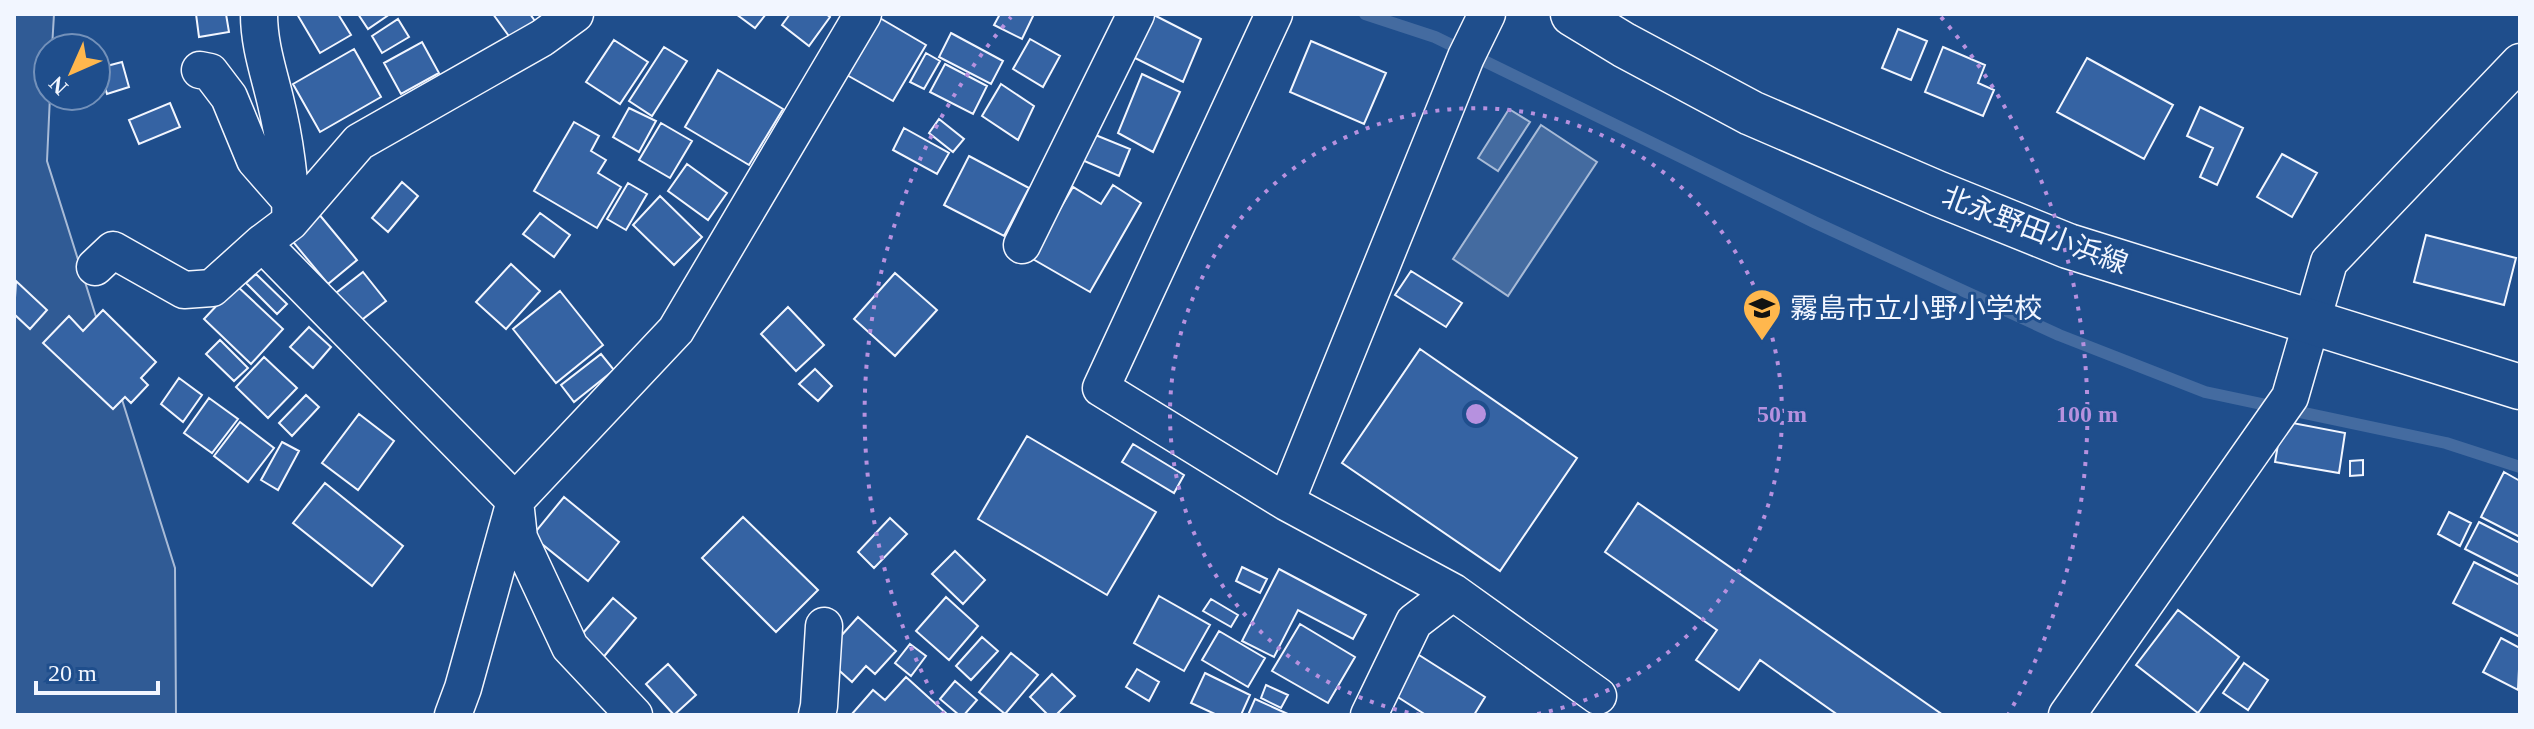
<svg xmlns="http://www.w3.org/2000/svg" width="2534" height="729" font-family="'Times New Roman','Noto Sans JP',serif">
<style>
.green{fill:#305b95;stroke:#a8bbd7;stroke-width:2}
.water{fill:#446ba0;stroke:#a8bbd7;stroke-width:2}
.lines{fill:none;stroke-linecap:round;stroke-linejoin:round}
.stream{stroke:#446ba0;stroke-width:12}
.building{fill:#3563a3;stroke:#f2f6ff;stroke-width:2}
.minor-casing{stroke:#f2f6ff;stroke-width:39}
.secondary-casing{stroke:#f2f6ff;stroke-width:47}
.minor{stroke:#1f4e8c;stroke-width:36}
.secondary{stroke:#1f4e8c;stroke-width:44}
.ring{fill:none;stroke:#b691df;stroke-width:4;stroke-dasharray:4 8}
.labels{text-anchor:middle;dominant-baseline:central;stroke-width:6;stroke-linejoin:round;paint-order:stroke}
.street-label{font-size:28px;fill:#f2f6ff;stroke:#1f4e8c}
.poi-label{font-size:28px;fill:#f2f6ff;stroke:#1f4e8c;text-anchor:start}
.centre{fill:#b691df;stroke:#1f4e8c;stroke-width:4}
.ring-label{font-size:24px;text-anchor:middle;font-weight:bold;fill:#b691df;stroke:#1f4e8c;stroke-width:6;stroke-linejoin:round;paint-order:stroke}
</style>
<rect width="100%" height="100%" fill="#1f4e8c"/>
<!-- green -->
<path class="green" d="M14,14H54L52,48H48V96H50L47,161L175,568L176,715H14Z"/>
<!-- water -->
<path class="water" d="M1509,109L1530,122L1498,171L1478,158Z
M1541,125L1597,162L1508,296L1453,259Z"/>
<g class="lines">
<!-- stream -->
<path class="stream" d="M1365,14L1435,37L1814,222L2059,335L2205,392L2446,443L2520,467"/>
</g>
<!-- building -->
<path class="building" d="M196,14H226L229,32L199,37Z
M297,14H338L351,35L320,53Z
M358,14H390L368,29Z
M493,14H530L535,21L511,39Z
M736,14H766L755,28Z
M790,14H826L830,17L809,46L782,25Z
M873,14L926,45L893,101L838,70Z
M1000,14H1034L1022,39L994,25Z
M1152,14L1201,39L1183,82L1127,54Z
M398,19L409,37L382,53L372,36Z
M1898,29L1927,41L1911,80L1882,68Z
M951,33L1003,61L991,84L939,57Z
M1030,39L1060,56L1043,87L1013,69Z
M614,40L648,62L620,104L586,82Z
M1311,41L1386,73L1364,124L1290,92Z
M422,42L439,73L401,94L384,63Z
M664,47L687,61L652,116L629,101Z
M1943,47L1985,65L1978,83L1994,90L1983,116L1925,92Z
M354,49L381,97L320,132L293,84Z
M926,53L940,61L924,89L910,82Z
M2087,58L2173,105L2144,159L2057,112Z
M122,62L129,87L107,94L99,68Z
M945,64L987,86L973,114L930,92Z
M718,70L783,109L749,165L685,127Z
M1142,74L1180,92L1153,152L1118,133Z
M1001,84L1034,106L1018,140L982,116Z
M170,103L180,127L139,144L129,120Z
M2200,107L2243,128L2217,185L2200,177L2213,148L2187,136Z
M629,108L656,121L639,152L613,137Z
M939,119L964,139L953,152L929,133Z
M574,122L599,136L591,151L606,160L598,173L621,187L597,228L534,191Z
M661,123L692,141L670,178L639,160Z
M904,128L949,153L937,174L893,150Z
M1093,134L1130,149L1119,176L1082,160Z
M2282,154L2317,173L2292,217L2257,197Z
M969,156L1029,188L1004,236L944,205Z
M687,164L727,193L708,220L668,191Z
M402,182L418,196L388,232L372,218Z
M628,183L647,194L626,230L607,219Z
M1113,185L1141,203L1090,292L1031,258L1073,187L1101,204Z
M660,196L702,237L674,265L633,225Z
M318,213L357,260L328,284L289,237Z
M540,213L570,235L554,257L523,234Z
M2426,235L2516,258L2504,305L2414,282Z
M511,264L540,291L506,329L476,302Z
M1411,271L1462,303L1446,327L1395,295Z
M363,272L386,301L359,322L336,293Z
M895,273L937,310L895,356L854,319Z
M256,274L287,304L277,314L246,283Z
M16,281L47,310L30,329L14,314Z
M236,285L283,329L251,364L204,319Z
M560,291L603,345L556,383L513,329Z
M788,307L824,345L796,371L761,334Z
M103,310L156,362L141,378L148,385L131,403L125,397L113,409L43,343L69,316L83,331Z
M309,327L331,347L313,368L290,347Z
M220,340L248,368L234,381L206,354Z
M1420,349L1577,458L1500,571L1342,463Z
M601,354L614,370L574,402L561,385Z
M264,357L297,388L268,418L236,387Z
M815,369L832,386L818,401L799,384Z
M179,378L202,395L183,422L161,404Z
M306,395L319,407L292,436L279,423Z
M209,398L238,419L212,453L184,433Z
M359,414L394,441L358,490L322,463Z
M2282,421L2345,433L2339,473L2275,462Z
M240,422L274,448L248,482L214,456Z
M1027,436L1156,512L1107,595L978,519Z
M282,442L299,451L278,490L261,480Z
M1133,444L1184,475L1174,493L1122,462Z
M2363,460V475L2350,476V461Z
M2504,472L2520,481V537L2481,517Z
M325,483L403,546L372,586L293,523Z
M564,497L619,542L588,581L532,536Z
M1638,503L1943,715H1838L1760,660L1739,690L1696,660L1717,630L1605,552Z
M2449,512L2471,523L2460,546L2438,534Z
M743,517L818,590L776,632L702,558Z
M890,518L907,534L874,568L858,552Z
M2479,522L2520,543V577L2465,549Z
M955,551L985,580L963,604L932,574Z
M2474,562L2520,585V637L2453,603Z
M1242,567L1267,579L1260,593L1236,581Z
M1279,569L1366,615L1353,639L1298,610L1274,657L1242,641Z
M1159,596L1210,625L1184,671L1134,643Z
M946,597L978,626L949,660L916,631Z
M613,598L636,618L601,660L577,640Z
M1211,599L1238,615L1231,627L1203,611Z
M2178,610L2239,657L2198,713L2136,665Z
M858,617L896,651L875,674L866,666L852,682L823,656Z
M1300,624L1355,657L1328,703L1272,671Z
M1219,631L1265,658L1248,687L1202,660Z
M982,637L998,651L971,680L956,666Z
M2501,638L2520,648L2518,690L2483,672Z
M910,644L926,656L911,676L895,663Z
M1011,653L1038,675L1005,714L979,692Z
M1419,655L1485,697L1474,715H1426L1393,694Z
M2244,663L2268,680L2248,710L2223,693Z
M668,664L696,695L674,715L646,684Z
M1137,669L1159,682L1149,701L1126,687Z
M1205,673L1250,695L1241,715H1217L1191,703Z
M1052,674L1075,696L1056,715H1048L1030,697Z
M906,677L948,715H851L873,690L885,700Z
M955,681L977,700L964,715H959L940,699Z
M1266,685L1288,695L1281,708L1261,698Z
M1255,699L1290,715H1248Z"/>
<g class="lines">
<defs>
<path id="minor" d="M259,14C259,44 268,70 275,99C284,135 292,186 290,222
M575,14L542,38L359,142L290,222L262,243L515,501L519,538L570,647L634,715
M1274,14L1101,388L1286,502L1453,592L1598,696
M200,70L210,72L229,97L255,160L291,201
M1022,245L1136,14
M95,267L113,250L184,290L212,288L262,243
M1286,502L1466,57L1487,14
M453,715L463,688L515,501L676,330L863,14
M817,715L819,706L824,626
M1369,715L1414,622L1453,592
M2067,715L2290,397L2329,262L2520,62"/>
<path id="secondary" d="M1573,14L1624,45L1751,113L1939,194L2068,246L2520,387"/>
</defs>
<!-- minor casing -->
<use href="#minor" class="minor-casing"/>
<!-- secondary casing -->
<use href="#secondary" class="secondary-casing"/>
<!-- minor -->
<use href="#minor" class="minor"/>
<!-- secondary -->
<use href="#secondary" class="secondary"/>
</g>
<!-- distance rings -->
<g class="ring">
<path d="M1420 715A306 306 0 1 1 1532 715"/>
<path d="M944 715A611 611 0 0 1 1011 17M1941 17A611 611 0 0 1 2008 715"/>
</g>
<!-- icons -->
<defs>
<symbol id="school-pin" viewBox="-11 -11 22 30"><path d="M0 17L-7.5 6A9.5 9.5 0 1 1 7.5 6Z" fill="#ffb74d" stroke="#1f4e8c"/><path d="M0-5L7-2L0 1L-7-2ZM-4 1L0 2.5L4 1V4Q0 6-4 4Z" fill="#111"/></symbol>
</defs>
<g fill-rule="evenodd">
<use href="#school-pin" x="1740" y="286" width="44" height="60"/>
</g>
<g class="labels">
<!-- street labels -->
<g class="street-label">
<text transform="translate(2035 230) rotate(21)">北永野田小浜線</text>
</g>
<!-- poi labels -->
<g class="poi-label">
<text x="1790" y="308">霧島市立小野小学校</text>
</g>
</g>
<circle cx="1476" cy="414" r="12" class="centre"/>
<g class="ring-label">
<text x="1782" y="422">50 m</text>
<text x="2087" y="422">100 m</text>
</g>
<!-- border -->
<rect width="2534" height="729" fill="none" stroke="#f2f6ff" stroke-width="32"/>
<!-- north arrow -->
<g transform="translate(72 72) rotate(225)"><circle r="38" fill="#1f4e8c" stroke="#7391ba" stroke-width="2"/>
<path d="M0-6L14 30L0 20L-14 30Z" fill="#ffb74d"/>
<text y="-12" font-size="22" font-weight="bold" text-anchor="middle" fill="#f2f6ff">N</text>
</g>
<!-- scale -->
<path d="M36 681v12h122v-12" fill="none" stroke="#f2f6ff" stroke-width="4"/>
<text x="48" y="681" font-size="24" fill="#f2f6ff" stroke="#1f4e8c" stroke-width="6" paint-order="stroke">20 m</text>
</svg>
